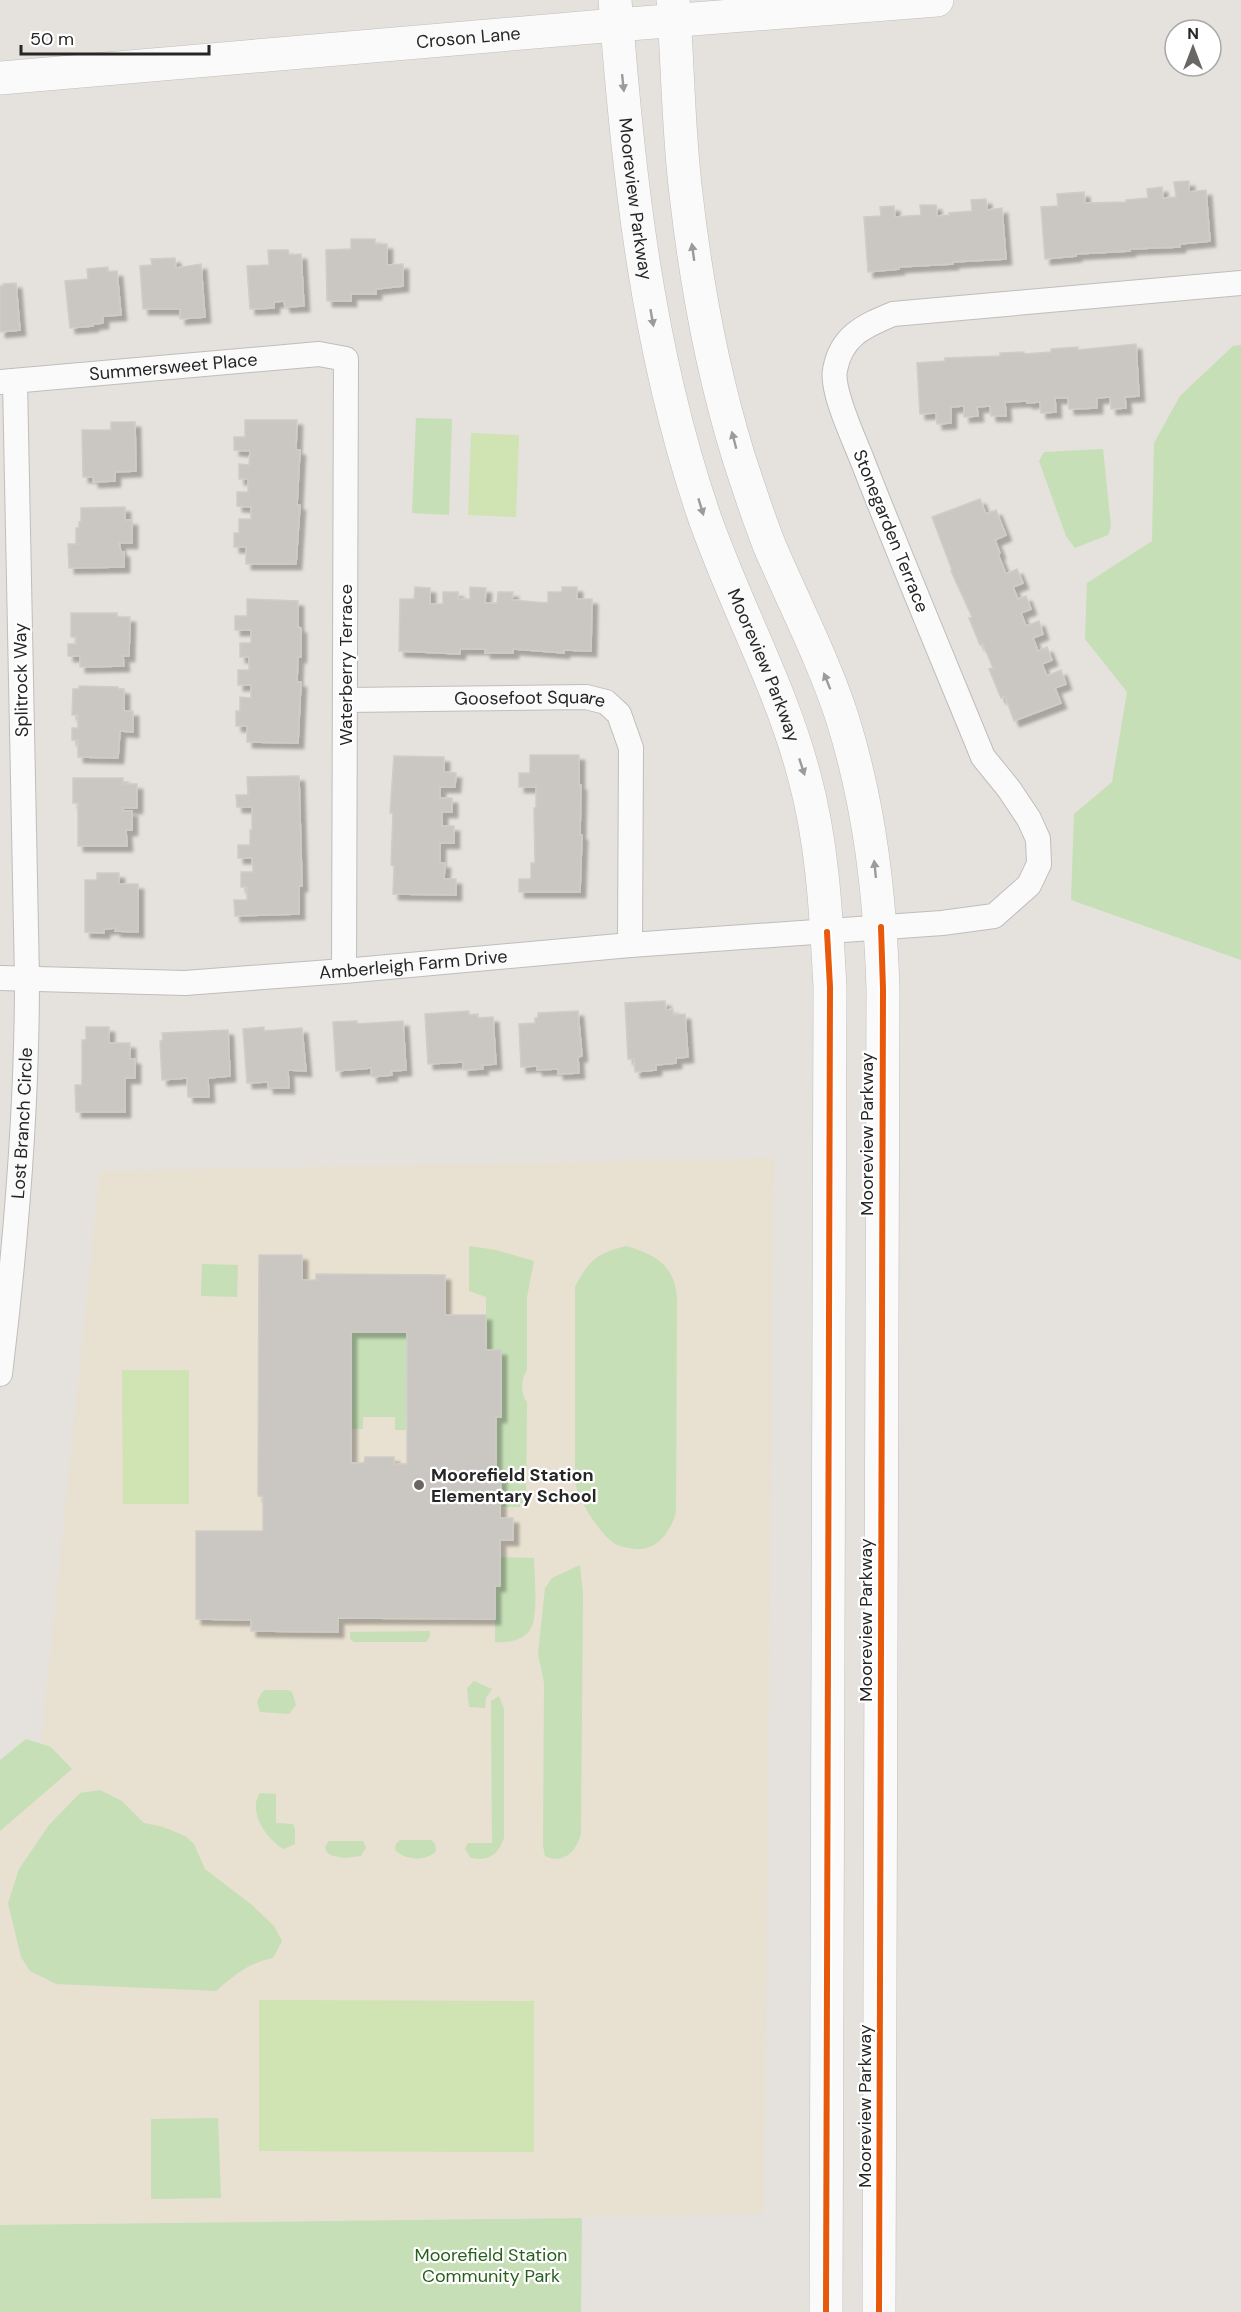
<svg xmlns="http://www.w3.org/2000/svg" width="1241" height="2312" font-family="'DM Sans',sans-serif">
<style>
.education{fill:#e8e0d0}
.green{fill:#c6dfb6}
.pitch{fill:#d0e3b3}
.building{fill:#cac7c3;stroke:#cfcdc8;stroke-width:1.5;fill-rule:evenodd;filter:url(#shadow)}
.lines{fill:none;stroke-linecap:round;stroke-linejoin:round}
.street-casing{stroke:#bfbdbd;stroke-width:26}
.secondary-casing{stroke:#bfbdbd;stroke-width:34}
.street{stroke:#fbfafa;stroke-width:24}
.secondary{stroke:#fbfafa;stroke-width:33}
.cycleway-casing{stroke:#fff;stroke-width:10}
.cycleway{stroke:#e8590c;stroke-width:6}
.oneway{fill:#9b9b9b}
.poi-dot{fill:#696766;stroke:#fff;stroke-width:2}
.labels{text-anchor:middle;dominant-baseline:central;stroke-width:4.5;stroke-linejoin:round;paint-order:stroke}
.street-label{font-size:18px;fill:#262626;stroke:#fff}
.poi-label{font-size:18px;font-weight:bold;fill:#262626;stroke:#fff;text-anchor:start}
.park-label{font-size:18px;fill:#275e1c;stroke:#fff}
</style>
<defs>
<filter id="shadow"><feDropShadow dx="5.5" dy="5.5" stdDeviation="1.5" flood-color="#0004"/></filter>
</defs>
<rect width="100%" height="100%" fill="#e5e1dc"/>
<!-- education -->
<path class="education" d="M774,1158L764,2214L0,2225V1799L35,1801L100,1171Z"/>
<!-- green -->
<path class="green" d="M1241,345V960L1071,900L1074,814L1112,782L1127,692L1085,639L1087,583L1152,541L1154,443L1180,396L1233,346Z
M416,418L452,419L449,515L412,513Z
M1103,449L1111,526L1108,535L1075,548L1066,536L1039,461L1044,452Z
M469,1246L496,1250L534,1261L527,1297V1370C521,1379 520,1393 527,1402L526,1503H520V1507H500L496,1473V1417H501V1350H486V1297L469,1291Z
M626,1246C654,1254 674,1264 677,1297L676,1513C669,1535 654,1554 629,1548C624,1547 619,1546 615,1544C598,1532 579,1501 575,1482V1287C589,1260 596,1254 626,1246Z
M202,1264L238,1265L237,1297L201,1296Z
M351,1332H407L406,1430H395V1417H363V1429H351Z
M500,1557L534,1558C534,1574 539,1617 530,1630C522,1641 507,1643 495,1642V1586L500,1585Z
M580,1565L583,1594L581,1834C576,1851 564,1865 545,1856L543,1846L544,1683L538,1654L545,1588L552,1578Z
M430,1631V1636L426,1642H354L350,1639V1632Z
M474,1681L492,1689L486,1698L485,1708L469,1707L467,1688Z
M266,1690H288L292,1692L296,1705L289,1714L260,1712L257,1702L262,1692Z
M499,1696L504,1709V1838C498,1855 489,1861 471,1858L465,1849L468,1843H492L491,1701Z
M26,1739L51,1747L72,1769L0,1831V1760Z
M100,1790L122,1801L144,1823L163,1827L185,1836L194,1844L205,1869L252,1905L274,1926L282,1941L273,1958C248,1963 235,1975 216,1991L56,1984L30,1971L21,1957L8,1903L19,1869L49,1825L80,1793Z
M260,1793L276,1794V1823L293,1824L295,1829V1844L284,1849C267,1840 247,1811 260,1793Z
M400,1840H431L435,1844L436,1851C427,1862 404,1860 395,1850L396,1844Z
M329,1841H363L366,1847L361,1856L344,1858L330,1855L326,1851L325,1847Z
M218,2118L221,2198L151,2199V2119Z
M582,2218L581,2312H0V2225Z"/>
<!-- pitch -->
<path class="pitch" d="M471,433L519,435L516,517L468,515Z
M122,1370H189V1504H123Z
M259,2000L534,2001V2152L259,2151Z"/>
<!-- building -->
<path class="building" d="M1189,181V192L1206,190L1210,241L1180,244V247L1130,249V251L1076,254V256L1045,259L1041,207L1058,206L1057,194L1084,192L1085,203L1126,202V200L1148,198L1147,189L1162,187L1163,198L1176,197L1174,182Z
M986,199L987,210L1002,208L1006,259L953,262V264L899,267V269L868,272L864,217L881,216L880,207L894,206L895,217L921,215L920,205H936L937,216L949,215V213L972,211L971,200Z
M351,239H375V244H387V265L403,264V286L376,289V294H351V301H327L326,250L351,249Z
M268,250H288L289,255L301,254L304,306L285,307L284,301L274,302V308L250,309L247,266L269,265Z
M175,258L176,268L201,264L205,317L180,319V309H143L140,266L152,265L151,259Z
M108,267V272L117,271L121,315L103,316V323L93,324V326L70,328L65,281L88,279L87,269Z
M16,283L20,330L0,332V286H3V284Z
M1136,344L1139,396L1125,397L1126,408L1111,409L1110,397L1097,398V408L1069,409L1068,398H1055L1056,412L1041,413L1040,402L1027,403V401L1005,402L1006,416H991L990,406L977,407L978,416L964,417V406L951,407V423L937,424L936,413L920,414L917,363L945,361V358L1000,356V353L1024,352V354L1051,352V349L1078,347V350Z
M245,420H297L296,450H300L297,505H300L296,564H246V547H234V533H239V519H251V507L237,506V492H248V479H239V464L249,465L250,451L234,450V437H245Z
M111,422H135L136,471L115,472V481L93,482V477H83L82,430H111Z
M980,499L986,514L996,510L1006,535L995,540L1000,553L998,554L1006,574L1017,569L1023,583L1013,587L1018,599L1026,596L1031,609L1021,613L1026,626L1039,621L1043,634L1033,638L1038,651L1047,647L1052,660L1042,664L1047,676L1061,670L1066,684L1055,688L1061,703L1014,721L1005,696L1001,698L989,669L993,668L983,644L980,645L969,618L972,617L951,571L952,570L932,517Z
M125,507V520H132V543H119L121,552H124V567L69,568L68,544H76V528H79V522H81V508Z
M415,587L430,588V604H443V592H458V599H470V587L486,588L485,603H497L498,592H513L512,600L548,603V592H562V587H577V599H592L591,651L564,650V653L513,649V653H485V649H460V654L399,651L400,599H414Z
M247,599L298,601V627L301,628V657H298L297,682H301L298,743L247,742V726H236V711H240V697L251,698V685H238V670H249V657H240V643H251V630H235V616H247Z
M71,613H117V617H130L129,656H123L124,666L80,667V656H68V644H76V637H71Z
M79,686L118,687V689H124V711H133V732L120,731L118,758L78,757V740H72V728H78V715H72L73,689H79Z
M530,755H579V785H581L580,835H582L580,892H519V879H531V863H535L534,808H536V787H519V773H530Z
M394,756L444,757V772L456,773L455,787H440V798H452V812H442V826H454V843H440V863H445L444,879H456V895L393,894L394,866L391,865L393,813H390Z
M299,776L302,886H299V914L235,916L234,900H247V887H241V872H253L252,858H238V845H250V830H252V807H237L236,795H248L247,777Z
M73,778H123V784H137V808H123V811H132V830H126L127,846H78V803H73Z
M97,873H119V884H138V932L115,931L116,928L104,929V933L85,932V880H97Z
M665,1001L666,1010L673,1009V1015L685,1014L688,1057L676,1058V1063L656,1065V1070L635,1072L634,1059H628L625,1003Z
M469,1011V1015L478,1014V1018L493,1017L496,1064L482,1065L483,1069L463,1070V1062L428,1064L425,1014Z
M578,1011L582,1056L578,1057L579,1073L558,1074V1069L537,1070V1066L521,1067L519,1024L535,1023V1018H538V1013Z
M357,1021V1024L403,1021L406,1070L391,1071L392,1075L372,1077L371,1068L336,1071L333,1022Z
M86,1027H109V1043H130V1059H135V1078H125V1112H76L75,1085H82V1040H86Z
M264,1027V1031L302,1028L306,1071L288,1070L289,1088H268V1082L247,1083L243,1029Z
M228,1030L230,1076L208,1078L209,1097H188L187,1078L162,1080L160,1041L163,1040L162,1033Z
M259,1255H302V1280H316V1274L445,1275V1315H486V1350H501V1417H496V1473H501L500,1518H513V1540H500V1586H495V1619L338,1618V1632L251,1631V1620L196,1619V1531H263V1496H258ZM351,1332H407V1464H394V1457H365L364,1463H351Z"/>
<g class="lines">
<defs>
<g id="street">
<path id="s1" d="M0,382L319,354L346,359L344,971"/>
<path id="s2" d="M346,700L586,697L606,702L619,714L631,748L630,945"/>
<path id="s3" d="M0,978L185,983L344,971L630,945L942,923L994,916L1029,885L1039,864L1038,839L1029,819L1009,789L983,757C942,657 900,557 861,457C853,437 831,390 835,370C841,336 864,326 893,314L1241,283"/>
<path id="s4" d="M0,1374C16,1243 27,1111 27,979L15,381"/>
</g>
<g id="secondary">
<path id="s5" d="M615,0C628,173 647,348 703,513C733,601 780,684 804,775C823,844 826,915 830,987L826,2312"/>
<path d="M673,0C678,64 678,130 686,194C696,282 712,370 738,455C748,486 758,517 770,547C794,603 823,659 842,717C870,806 880,896 883,989L879,2312"/>
<path id="s6" d="M0,78L616,25L937,0"/>
</g>
</defs>
<!-- street casing -->
<use href="#street" class="street-casing"/>
<!-- secondary casing -->
<use href="#secondary" class="secondary-casing"/>
<!-- street -->
<use href="#street" class="street"/>
<!-- secondary -->
<use href="#secondary" class="secondary"/>
<defs>
<path id="cycleway" d="M826,2312L830,987L827,932
M879,2312L883,989L881,927"/>
</defs>
<!-- cycleway casing -->
<use href="#cycleway" class="cycleway-casing"/>
<!-- cycleway -->
<use href="#cycleway" class="cycleway"/>
</g>
<!-- one-way arrows -->
<defs><path id="oneway-solid" d="M-6-.8H1V-3.2L6.5 0L1 3.2V.8H-6Z" transform="scale(1.5)"/></defs>
<g class="oneway">
<use href="#oneway-solid" transform="translate(623 83) rotate(84)"/>
<use href="#oneway-solid" transform="translate(693 252) rotate(-98)"/>
<use href="#oneway-solid" transform="translate(652 318) rotate(80)"/>
<use href="#oneway-solid" transform="translate(734 440) rotate(-105)"/>
<use href="#oneway-solid" transform="translate(701 507) rotate(73)"/>
<use href="#oneway-solid" transform="translate(827 681) rotate(-112)"/>
<use href="#oneway-solid" transform="translate(802 767) rotate(72)"/>
<use href="#oneway-solid" transform="translate(875 869) rotate(-96)"/>
</g>
<!-- markers -->
<circle class="poi-dot" cx="419" cy="1485" r="6"/>
<g class="labels">
<!-- street labels -->
<g class="street-label">
<text stroke="none"><textPath href="#s6" startOffset="470">Croson Lane</textPath></text>
<text stroke="none"><textPath href="#s5" startOffset="200">Mooreview Parkway</textPath></text>
<text stroke="none"><textPath href="#s1" startOffset="174">Summersweet Place</textPath></text>
<text transform="translate(891 531) rotate(68)">Stonegarden Terrace</text>
<text transform="translate(346 665) rotate(-90)">Waterberry Terrace</text>
<text stroke="none"><textPath href="#s5" startOffset="686">Mooreview Parkway</textPath></text>
<text transform="translate(21 680) rotate(-91)">Splitrock Way</text>
<text stroke="none"><textPath href="#s2" startOffset="184">Goosefoot Square</textPath></text>
<text stroke="none"><textPath href="#s3" startOffset="414">Amberleigh Farm Drive</textPath></text>
<text stroke="none"><textPath href="#s4" startOffset="252">Lost Branch Circle</textPath></text>
<text transform="translate(867 1134) rotate(-90)">Mooreview Parkway</text>
<text transform="translate(866 1620) rotate(-90)">Mooreview Parkway</text>
<text transform="translate(865 2106) rotate(-90)">Mooreview Parkway</text>
</g>
<!-- poi labels -->
<g class="poi-label">
<text x="431" y="1475">Moorefield Station<tspan x="431" dy="21">Elementary School</tspan></text>
</g>
<!-- park labels -->
<g class="park-label">
<text x="491" y="2255">Moorefield Station<tspan x="491" dy="21">Community Park</tspan></text>
</g>
</g>
<!-- north arrow -->
<g transform="translate(1193 48)"><circle r="28" fill="#ffffff" stroke="#a8a8a8" stroke-width="1.5"/>
<path d="M0-4.5L10 22L0 15L-10 22Z" fill="#696766"/>
<text y="-9" font-size="16" font-weight="bold" text-anchor="middle" fill="#262626">N</text>
</g>
<!-- scale -->
<path d="M21 45v9h188v-9" fill="none" stroke="#262626" stroke-width="3"/>
<text x="30" y="45" font-size="18" fill="#262626" stroke="#ffffff" stroke-width="4.5" paint-order="stroke">50 m</text>
</svg>
